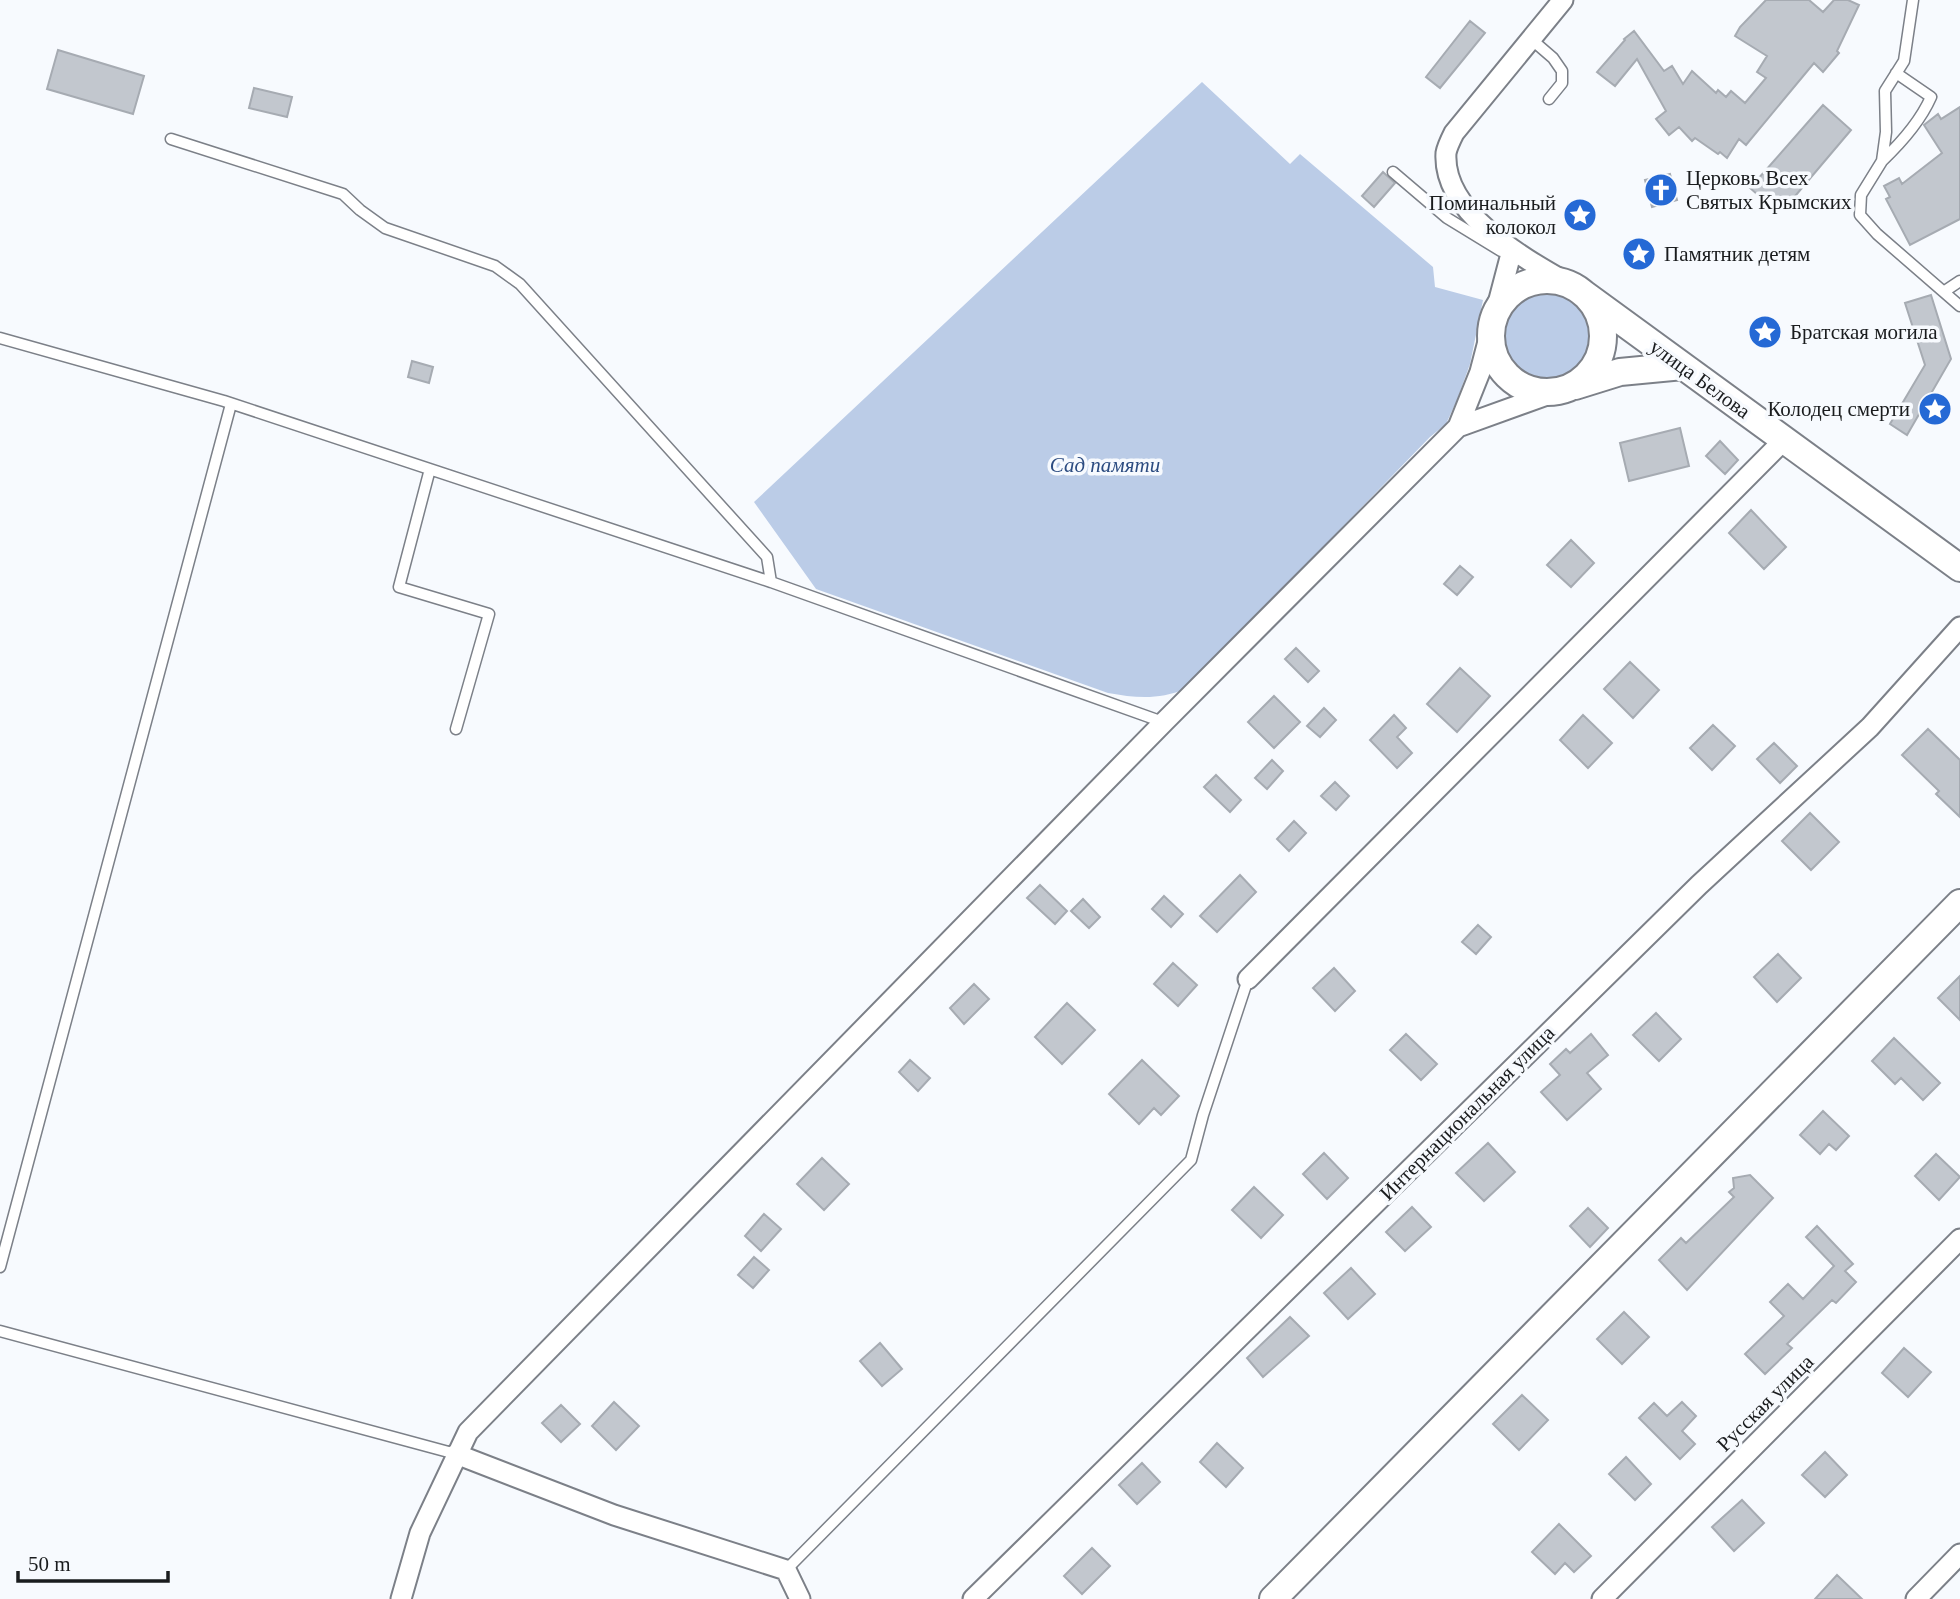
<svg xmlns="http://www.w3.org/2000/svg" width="1960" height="1599" font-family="Georgia,serif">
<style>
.green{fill:#bbcce7}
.building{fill:#c2c7ce;stroke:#a6abb2;stroke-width:2}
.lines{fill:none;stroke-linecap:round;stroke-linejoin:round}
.lane-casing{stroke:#7c8088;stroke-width:13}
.street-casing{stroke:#7c8088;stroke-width:23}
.secondary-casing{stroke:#7c8088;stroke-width:30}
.lane{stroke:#fff;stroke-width:10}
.street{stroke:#fff;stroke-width:19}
.secondary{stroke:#fff;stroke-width:26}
.labels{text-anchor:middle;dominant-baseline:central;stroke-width:7;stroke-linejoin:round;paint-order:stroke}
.poi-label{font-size:21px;fill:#1a1c1e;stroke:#f7fafe;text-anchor:start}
.street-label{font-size:21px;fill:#1a1c1e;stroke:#f7fafe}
.park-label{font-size:21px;font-style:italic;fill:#2c4c81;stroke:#f7fafe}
</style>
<rect width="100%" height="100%" fill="#f7fafe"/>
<!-- green -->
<path class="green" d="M1202,82L1290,164L1300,154L1433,267L1435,287L1483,300L1470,364L1457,400L1446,424L1430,437L1185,689C1159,700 1136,698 1108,693L816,589L754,502Z
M1501 337a45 45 0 1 1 90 0a45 45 0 1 1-90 0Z"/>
<!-- building -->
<path class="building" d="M1766,0H1809L1823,12L1834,0H1848L1859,5L1837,51L1839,53L1823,72L1814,63L1746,145L1739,139L1727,158L1720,152L1718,154L1695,138L1692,141L1679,127L1669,135L1656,119L1666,111L1637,59L1615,86L1597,72L1625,40L1624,39L1634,31L1664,71L1672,66L1683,84L1692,71L1716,93L1718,90L1726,97L1731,91L1745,103L1766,78L1757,72L1767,56L1735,36L1740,27Z
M1470,21L1485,33L1440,88L1426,77Z
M58,50L144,76L133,114L47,89Z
M254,88L292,97L287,117L249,108Z
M1823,105L1851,130L1785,208L1771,196L1766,202L1750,188Z
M1960,107V219L1910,245L1886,199L1890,197L1884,186L1899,178L1902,184L1942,153L1924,125L1938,114L1941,119Z
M1383,172L1395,183L1374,207L1362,196Z
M1670,174L1677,200L1652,207L1645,180Z
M1931,295L1951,359L1907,435L1890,424L1925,365L1905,303Z
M412,361L433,367L429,383L408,377Z
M1680,428L1689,466L1629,481L1620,443Z
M1720,441L1738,460L1725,474L1706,456Z
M1751,510L1786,547L1764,569L1729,533Z
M1571,540L1594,563L1571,587L1547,565Z
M1460,566L1473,577L1457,595L1444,584Z
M1296,648L1319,671L1308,682L1285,659Z
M1630,662L1659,690L1633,718L1604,689Z
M1460,668L1490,696L1457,732L1427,704Z
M1274,696L1300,722L1274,748L1248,722Z
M1324,708L1336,720L1320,737L1307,726Z
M1394,715L1406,728L1397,737L1412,753L1397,768L1370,740Z
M1583,715L1612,743L1588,768L1560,740Z
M1713,725L1735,746L1712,770L1690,748Z
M1928,729L1960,760V817L1936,794L1939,791L1902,755Z
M1774,743L1797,766L1780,783L1757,759Z
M1272,760L1283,771L1267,789L1255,778Z
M1216,775L1241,800L1230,812L1204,787Z
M1335,782L1349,796L1336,810L1321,796Z
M1810,813L1839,842L1811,870L1782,841Z
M1294,821L1306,833L1289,851L1277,839Z
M1240,875L1256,892L1217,932L1200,916Z
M1040,885L1067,911L1055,924L1027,898Z
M1164,896L1183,914L1171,927L1152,909Z
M1083,899L1100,917L1089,928L1071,911Z
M1478,925L1491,937L1476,954L1462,942Z
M1778,954L1801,978L1777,1002L1754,977Z
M1173,963L1197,985L1178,1006L1154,984Z
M1334,968L1355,991L1335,1011L1313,988Z
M1960,976V1020L1938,998Z
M974,984L989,999L964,1024L950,1008Z
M1067,1003L1095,1030L1062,1064L1035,1037Z
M1656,1013L1681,1039L1659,1061L1633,1035Z
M1406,1034L1437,1064L1421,1080L1390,1050Z
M1591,1034L1608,1055L1587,1073L1601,1089L1567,1120L1541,1092L1560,1075L1550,1064L1566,1049L1570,1053Z
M1894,1038L1940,1083L1923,1100L1901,1078L1895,1084L1872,1061Z
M910,1060L930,1078L918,1091L899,1072Z
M1142,1060L1179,1096L1161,1115L1154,1108L1139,1124L1109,1094Z
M1823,1111L1849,1136L1836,1150L1829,1144L1820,1154L1800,1135Z
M1488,1143L1515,1172L1484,1201L1456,1173Z
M1324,1153L1348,1178L1327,1199L1303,1174Z
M1936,1154L1960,1177L1939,1200L1915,1176Z
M822,1158L849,1184L824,1210L797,1184Z
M1750,1175L1773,1198L1687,1290L1659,1260L1681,1238L1686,1243L1734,1197L1729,1192L1734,1188L1733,1178Z
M1254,1187L1283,1215L1261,1238L1232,1210Z
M1412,1207L1431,1227L1405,1251L1386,1232Z
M1588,1208L1608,1228L1590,1247L1570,1226Z
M764,1214L781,1229L761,1251L745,1236Z
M1817,1226L1853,1264L1845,1271L1856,1282L1836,1303L1832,1300L1787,1344L1792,1348L1765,1374L1745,1354L1784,1316L1770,1302L1788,1284L1803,1299L1834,1266L1806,1237Z
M754,1257L769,1270L753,1288L738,1275Z
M1351,1268L1375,1294L1348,1319L1324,1293Z
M1624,1312L1649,1337L1622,1364L1597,1339Z
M1290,1317L1309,1336L1263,1377L1247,1358Z
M880,1343L902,1369L882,1386L860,1361Z
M1904,1348L1931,1372L1908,1397L1882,1373Z
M1522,1395L1548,1420L1519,1450L1493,1424Z
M614,1402L639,1426L616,1450L592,1426Z
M1682,1402L1696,1416L1682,1431L1695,1444L1680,1459L1639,1418L1654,1403L1667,1416Z
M561,1405L580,1424L561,1442L542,1423Z
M1217,1443L1243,1468L1226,1487L1200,1462Z
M1825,1452L1847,1475L1825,1497L1802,1475Z
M1626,1457L1651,1484L1635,1500L1609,1474Z
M1142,1463L1160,1482L1137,1504L1119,1485Z
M1742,1500L1764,1523L1734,1551L1712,1527Z
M1559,1524L1591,1556L1574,1572L1565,1563L1555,1574L1532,1552Z
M1092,1548L1110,1566L1082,1594L1064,1576Z
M1837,1575L1862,1599H1815Z"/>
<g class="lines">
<defs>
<path id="lane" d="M1913,0L1904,61L1885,91L1886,132L1882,161L1861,195L1860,215L1877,234L1960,306
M1531,39L1553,58L1562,71V83L1549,99
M171,139L343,194L360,210L385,228L495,266L520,284L767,557L771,582
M1882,161C1902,142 1920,122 1931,97L1896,73
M1393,172L1447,218L1501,251
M1945,291L1960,281
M0,338L224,401L771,582L1163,722
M430,469L399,587L489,614L456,729
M0,1267L231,404
M0,1331L456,1454
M786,1570L1191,1160L1203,1115L1248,979"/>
<path id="street" d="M1563,0L1454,133C1451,139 1447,147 1446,153C1442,216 1531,262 1576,288
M1458,427L1558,391
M1248,979L1784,440
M456,1454L614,1515L786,1570L800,1599
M401,1599L420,1533L468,1432L1164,722L1458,427L1480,372L1512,250
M973,1599L1699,885L1870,727L1960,627
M1602,1599L1960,1239
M1916,1599L1960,1554"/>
<path id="secondary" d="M1491 336a56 56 0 1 1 112 0a56 56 0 1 1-112 0Z
M1576,288L1960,568
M1575,386L1620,372L1683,366
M1273,1599L1960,903"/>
</defs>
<!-- lane casing -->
<use href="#lane" class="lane-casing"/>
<!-- street casing -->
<use href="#street" class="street-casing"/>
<!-- secondary casing -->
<use href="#secondary" class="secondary-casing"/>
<!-- lane -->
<use href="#lane" class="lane"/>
<!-- street -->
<use href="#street" class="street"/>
<!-- secondary -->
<use href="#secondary" class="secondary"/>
</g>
<!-- icons -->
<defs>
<symbol id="church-disc" viewBox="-11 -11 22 22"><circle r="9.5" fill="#2569d5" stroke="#f7fafe"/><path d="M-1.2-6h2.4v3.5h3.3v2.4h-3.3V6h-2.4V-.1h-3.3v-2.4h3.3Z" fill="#fff"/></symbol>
<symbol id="sight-disc" viewBox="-11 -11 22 22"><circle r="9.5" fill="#2569d5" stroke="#f7fafe"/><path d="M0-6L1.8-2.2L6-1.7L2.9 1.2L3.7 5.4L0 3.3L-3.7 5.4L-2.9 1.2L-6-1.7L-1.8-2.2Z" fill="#fff"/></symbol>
</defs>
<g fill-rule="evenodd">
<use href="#church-disc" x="1642" y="171" width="38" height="38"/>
<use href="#sight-disc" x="1561" y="196" width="38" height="38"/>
<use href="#sight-disc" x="1620" y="235" width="38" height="38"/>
<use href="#sight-disc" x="1746" y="313" width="38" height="38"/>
<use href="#sight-disc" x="1916" y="390" width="38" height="38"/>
</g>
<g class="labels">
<!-- poi labels -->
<g class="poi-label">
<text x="1686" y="178">Церковь Всех<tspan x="1686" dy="24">Святых Крымских</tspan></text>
<text x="1556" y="203" text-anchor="end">Поминальный<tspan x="1556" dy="24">колокол</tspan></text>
<text x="1664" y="254">Памятник детям</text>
<text x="1790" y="332">Братская могила</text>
<text x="1910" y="409" text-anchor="end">Колодец смерти</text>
</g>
<!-- street labels -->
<g class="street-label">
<text transform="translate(1700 379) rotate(36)">улица Белова</text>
<text transform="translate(1467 1113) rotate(-45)">Интернациональная улица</text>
<text transform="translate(1765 1403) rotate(-45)">Русская улица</text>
</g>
<!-- park labels -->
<g class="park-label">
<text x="1105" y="465">Сад памяти</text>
</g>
</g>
<!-- scale -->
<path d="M18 1571v10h150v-10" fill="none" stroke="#1a1c1e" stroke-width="3.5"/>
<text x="28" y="1571" font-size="21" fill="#1a1c1e" stroke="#f7fafe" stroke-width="5" paint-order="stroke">50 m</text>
</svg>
